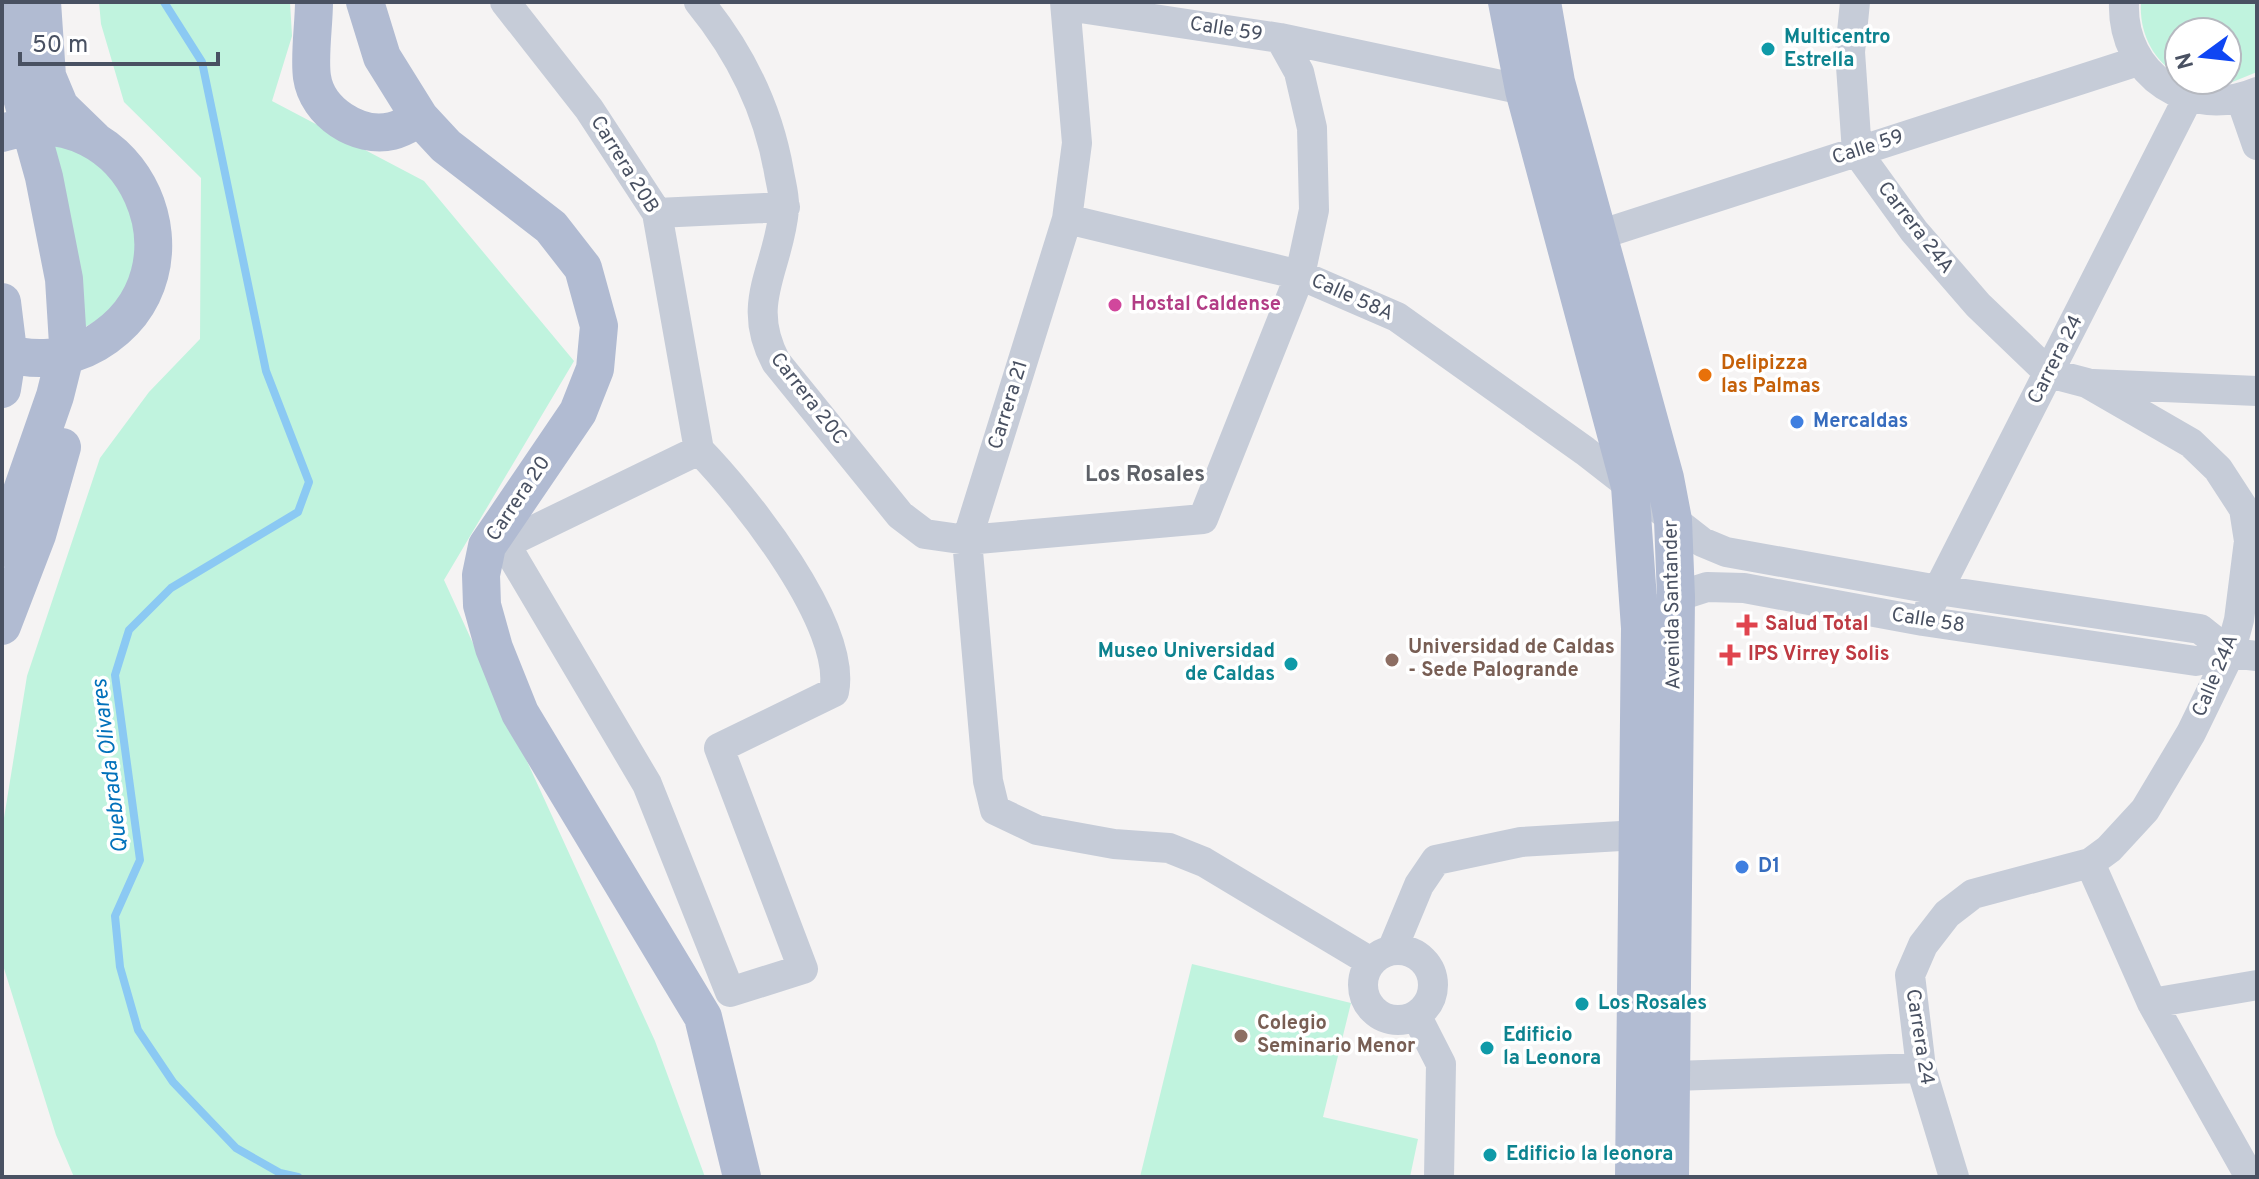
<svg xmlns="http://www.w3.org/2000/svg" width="2259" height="1179" font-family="Overpass,sans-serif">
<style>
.green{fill:#c0f3de}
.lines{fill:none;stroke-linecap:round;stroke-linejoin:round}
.stream{stroke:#8bc9f3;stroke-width:8}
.minor{stroke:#c6ccd8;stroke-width:30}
.major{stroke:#b1bbd2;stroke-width:38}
.culture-dot{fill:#0f9aa8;stroke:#fff;stroke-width:3}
.hotel-dot{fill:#d1479c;stroke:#fff;stroke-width:3}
.food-dot{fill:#e8710a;stroke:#fff;stroke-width:3}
.shop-dot{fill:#3f7fe0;stroke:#fff;stroke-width:3}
.health-dot{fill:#e0444e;stroke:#fff;stroke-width:3}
.education-dot{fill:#8d6e63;stroke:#fff;stroke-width:3}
.labels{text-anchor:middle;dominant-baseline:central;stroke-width:7;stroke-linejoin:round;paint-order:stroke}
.street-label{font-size:20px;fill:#495162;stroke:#fff}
.culture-label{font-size:20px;font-weight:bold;fill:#0d838f;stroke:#fff;text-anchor:start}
.hotel-label{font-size:20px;font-weight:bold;fill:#b23c85;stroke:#fff;text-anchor:start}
.food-label{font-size:20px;font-weight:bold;fill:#c56008;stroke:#fff;text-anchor:start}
.shop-label{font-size:20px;font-weight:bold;fill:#366cbe;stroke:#fff;text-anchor:start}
.health-label{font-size:20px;font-weight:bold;fill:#be3a42;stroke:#fff;text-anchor:start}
.education-label{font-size:20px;font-weight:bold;fill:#785e54;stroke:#fff;text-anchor:start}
.neighbourhood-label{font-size:22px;font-weight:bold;fill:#5e6168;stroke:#fff}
.water-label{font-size:22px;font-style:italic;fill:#0271bb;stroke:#fff}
</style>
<rect width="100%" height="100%" fill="#f5f3f3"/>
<!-- green -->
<path class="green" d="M99,2H290L292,36L272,101L424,181L574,361L444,580L655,1041L705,1177H74L56,1135L2,962L4,818L27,676L100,458L149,392L200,339L201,178L124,102L101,24Z
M2141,2H2257V72L2225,85L2189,80H2227V32H2179V75C2152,61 2139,31 2141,2Z
M47,146H67L112,171L140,234L136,266L120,298L105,316L83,328Z
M1192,964L1351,1003L1323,1117L1418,1139L1410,1177H1140Z"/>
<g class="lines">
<!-- stream -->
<path class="stream" d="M164,2L202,62L266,371L309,482L298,512L171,588L129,630L115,675L140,860L115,916L120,967L138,1030L173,1082L236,1148L280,1173L298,1177"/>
<!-- minor -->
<path class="minor" d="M505,2L589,109L657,213L699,450
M699,2C740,52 768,109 779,172C781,184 785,197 784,209C779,269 744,302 776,362L900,515L925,534L967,540L1203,519L1300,275L1314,210L1312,128L1299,72L1280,38
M1065,2L1077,143L1067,219L967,540L988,781L995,810L1037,830L1114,844L1169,848L1204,862L1371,962
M1855,2L1850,52L1857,152L1914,231L1978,305L2049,373L2087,383L2191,443L2218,469L2244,509L2249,541L2239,620L2230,653L2191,733L2145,810L2109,849L2090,863L1973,894L1947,914L1923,945L1910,975L1921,1068L1954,1177
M2124,2C2121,76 2191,120 2257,92
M1067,6L1280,38L1524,90
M2241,99L2257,145
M657,213L785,207
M1067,219L1300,275L1397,317L1585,451L1702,542L1726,552L1938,590L2200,629L2230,653
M1599,235L2138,61
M2093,384L2257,391
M699,450C745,497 848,626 834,692L719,748L803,969L730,992L647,784L505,544Z
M1930,606L2188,98
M1661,610L1676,597L1707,587L1744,588L1923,621L2196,661L2230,653L2257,656
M2090,863L2152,1003L2250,1177
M1363 985a35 35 0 1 1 70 0a35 35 0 1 1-70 0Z
M1392,950L1419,885L1436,860L1521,842L1638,835
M2152,1003L2257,985
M1416,1015L1441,1064L1439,1177
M1673,1076L1921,1068"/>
<!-- major -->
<path class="major" d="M42,2L47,76L60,107L94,140
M314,2C314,24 309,56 312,77C317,112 358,139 392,131C401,129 411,123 420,118
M365,2L382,57L420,118L446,146L551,227L583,268L599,326L595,369L578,412L487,546L481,575L482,605L494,648L520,713L703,1017L742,1177
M1507,2L1524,90L1630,486L1640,628L1634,1177
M1542,2L1556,82L1665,478L1673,520L1676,597L1670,1177
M2,133C133,90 214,272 96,343C67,360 33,362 2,352
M2,302L8,351L2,389
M2,548L55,396L68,344L64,279L44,177L7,44L6,2
M2,626L37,535L62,447"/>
</g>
<!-- markers -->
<g class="culture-dot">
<circle cx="1768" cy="49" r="8"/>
<circle cx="1291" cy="664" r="8"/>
<circle cx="1582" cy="1004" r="8"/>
<circle cx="1487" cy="1048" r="8"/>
<circle cx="1490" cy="1155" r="8"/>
</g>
<circle class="hotel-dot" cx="1115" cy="305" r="8"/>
<circle class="food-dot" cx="1705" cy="375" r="8"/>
<g class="shop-dot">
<circle cx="1797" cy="422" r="8"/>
<circle cx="1742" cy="867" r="8"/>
</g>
<g class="health-dot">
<path d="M1743 613h8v8h8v8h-8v8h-8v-8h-8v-8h8z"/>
<path d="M1726 643h8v8h8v8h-8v8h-8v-8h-8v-8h8z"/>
</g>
<g class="education-dot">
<circle cx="1392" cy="660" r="8"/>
<circle cx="1241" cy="1036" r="8"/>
</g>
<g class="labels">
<!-- street labels -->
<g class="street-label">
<text transform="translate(1226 30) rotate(9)">Calle 59</text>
<text transform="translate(1868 148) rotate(-18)">Calle 59</text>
<text transform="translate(624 165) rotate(58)">Carrera 20B</text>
<text transform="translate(1915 228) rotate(52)">Carrera 24A</text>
<text transform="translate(1352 298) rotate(24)">Calle 58A</text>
<text transform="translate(2056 360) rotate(-63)">Carrera 24</text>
<text transform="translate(808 399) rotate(52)">Carrera 20C</text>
<text transform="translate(1009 405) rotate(-73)">Carrera 21</text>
<text transform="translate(519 499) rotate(-56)">Carrera 20</text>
<text transform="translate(1673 605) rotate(-91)">Avenida Santander</text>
<text transform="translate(1928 621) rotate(9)">Calle 58</text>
<text transform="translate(2216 676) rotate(-67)">Calle 24A</text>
<text transform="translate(1919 1037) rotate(81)">Carrera 24</text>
</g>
<!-- culture labels -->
<g class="culture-label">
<text x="1784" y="38">Multicentro<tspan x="1784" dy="23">Estrella</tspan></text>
<text x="1275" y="652" text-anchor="end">Museo Universidad<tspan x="1275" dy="23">de Caldas</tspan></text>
<text x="1598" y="1004">Los Rosales</text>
<text x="1503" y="1036">Edificio<tspan x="1503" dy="23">la Leonora</tspan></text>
<text x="1506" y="1155">Edificio la leonora</text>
</g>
<!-- hotel labels -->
<g class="hotel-label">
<text x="1131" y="305">Hostal Caldense</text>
</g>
<!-- food labels -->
<g class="food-label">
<text x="1721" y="364">Delipizza<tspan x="1721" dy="23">las Palmas</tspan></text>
</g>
<!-- shop labels -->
<g class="shop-label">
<text x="1813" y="422">Mercaldas</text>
<text x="1758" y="867">D1</text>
</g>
<!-- health labels -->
<g class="health-label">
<text x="1765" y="625">Salud Total</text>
<text x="1748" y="655">IPS Virrey Solis</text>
</g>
<!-- education labels -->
<g class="education-label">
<text x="1408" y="648">Universidad de Caldas<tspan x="1408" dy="23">- Sede Palogrande</tspan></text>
<text x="1257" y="1024">Colegio<tspan x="1257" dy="23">Seminario Menor</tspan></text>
</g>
<!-- neighbourhood labels -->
<g class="neighbourhood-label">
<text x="1145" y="475">Los Rosales</text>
</g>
<!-- water labels -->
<g class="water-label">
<text transform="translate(111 766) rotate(-97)">Quebrada Olivares</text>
</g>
</g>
<!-- border -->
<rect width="2259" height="1179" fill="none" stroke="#495162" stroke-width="8"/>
<!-- north arrow -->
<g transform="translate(2203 56) rotate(255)"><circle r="38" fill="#ffffff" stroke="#b6b9c0" stroke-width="2"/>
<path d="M0-6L14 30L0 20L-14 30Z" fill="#0f46f3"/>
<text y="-12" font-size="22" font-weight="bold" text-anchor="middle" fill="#495162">N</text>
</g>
<!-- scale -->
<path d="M20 52v12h198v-12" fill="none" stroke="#495162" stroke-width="4"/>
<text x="32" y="52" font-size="24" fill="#495162" stroke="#ffffff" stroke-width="6" paint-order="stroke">50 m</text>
</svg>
